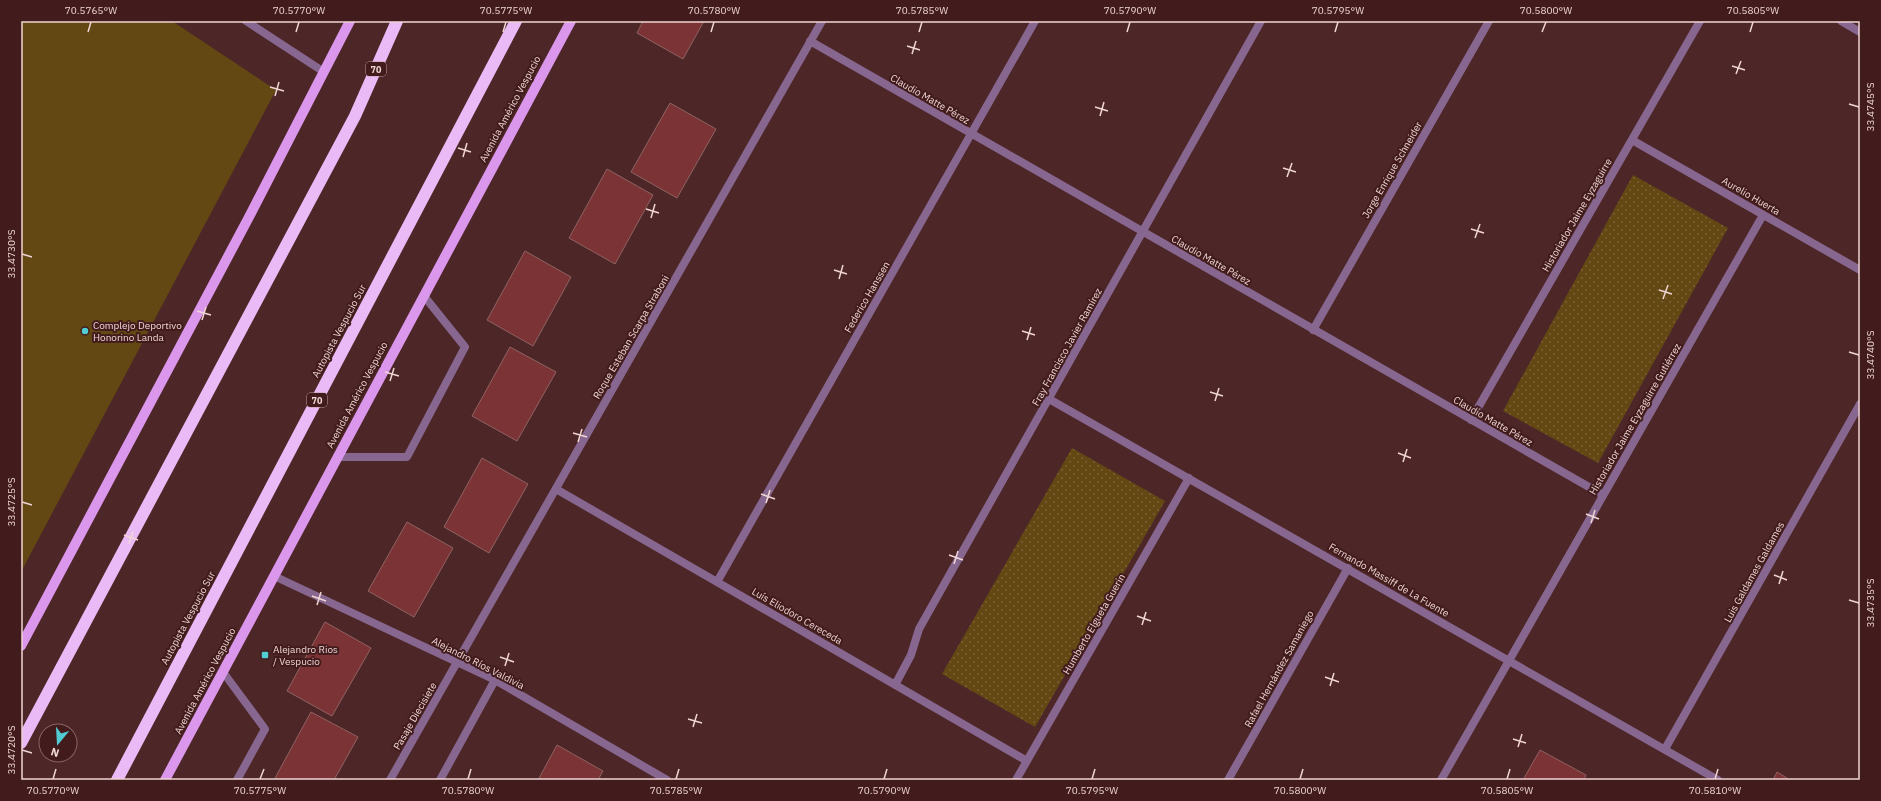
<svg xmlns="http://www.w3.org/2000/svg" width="1881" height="801" font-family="'IBM Plex Sans',sans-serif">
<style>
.green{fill:#634813}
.park{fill:url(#park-dots)}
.building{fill:#7b3336;stroke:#8f6362}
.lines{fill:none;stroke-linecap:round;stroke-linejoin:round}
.lane{stroke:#876790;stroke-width:8}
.street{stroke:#876790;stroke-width:8}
.primary{stroke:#db97ec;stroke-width:10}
.highway{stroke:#eabaf7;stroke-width:12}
.ticks{fill:none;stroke:#efd5d4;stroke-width:1.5}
.poi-dot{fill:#51ccd2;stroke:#421c1d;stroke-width:1.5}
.labels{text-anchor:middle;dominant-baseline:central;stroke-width:4;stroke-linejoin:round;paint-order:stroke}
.shield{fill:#421c1d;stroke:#bb9e9d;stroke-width:1}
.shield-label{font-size:9px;font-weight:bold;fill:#efd5d4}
.street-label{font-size:10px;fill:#efd5d4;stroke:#421c1d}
.poi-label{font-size:10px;fill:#efd5d4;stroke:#421c1d;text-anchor:start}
.neatline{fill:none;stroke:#efd5d4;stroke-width:1.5}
.ticks-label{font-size:10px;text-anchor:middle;fill:#efd5d4}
</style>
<defs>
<pattern id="park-dots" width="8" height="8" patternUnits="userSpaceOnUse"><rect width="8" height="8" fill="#634813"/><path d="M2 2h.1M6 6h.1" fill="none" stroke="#7a6234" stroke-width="1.8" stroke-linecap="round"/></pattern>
</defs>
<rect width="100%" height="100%" fill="#4d2627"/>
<!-- green -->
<path class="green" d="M21,21H172L276,90L21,572Z"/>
<!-- park -->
<path class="park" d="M1633,175L1728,228L1598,463L1503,411Z
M1072,448L1165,501L1035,727L942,674Z"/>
<!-- building -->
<path class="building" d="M643,21H704L683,59L637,33Z
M670,103L716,129L677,198L631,172Z
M607,169L653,195L615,264L569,238Z
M525,251L571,277L533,346L487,320Z
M510,347L556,372L517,441L472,416Z
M482,458L528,484L489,553L444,527Z
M407,522L453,548L414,617L368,591Z
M325,622L371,648L332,716L287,691Z
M311,712L358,737L334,780H274Z
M557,745L603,771L598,780H538Z
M1540,750L1586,775L1584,780H1523Z
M1777,772L1790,780H1773Z"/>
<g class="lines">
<!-- lane -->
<path class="lane" d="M337,457H407L465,347L424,296
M223,672L265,729L237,780"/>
<!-- street -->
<path class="street" d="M246,21L324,72
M1841,21L1860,32
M810,41L1603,495
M1632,140L1860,270
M1313,330L1489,21
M1049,399L1718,780
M1471,420L1700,21
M556,489L1027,761
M274,576L495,680L667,780
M717,582L1035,21
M895,685L911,655L919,629L1261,21
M1665,749L1860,404
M390,780L822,21
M440,780L495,680
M1016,780L1189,478
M1228,780L1348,568
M1441,780L1763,215"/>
<!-- primary -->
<path class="primary" d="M21,646L249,217L350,21
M165,780L571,21"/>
<!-- highway -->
<path class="highway" d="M21,743L355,116L397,21
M117,780L516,21"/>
</g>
<!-- ticks -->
<path class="ticks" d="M88,32L91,22M296,32L299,22M503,32L506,22M711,32L714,22M919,32L922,22M1127,32L1130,22M1335,32L1338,22M1542,32L1546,22M1750,32L1753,22M907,46L920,50M912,54L916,41M1732,66L1745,70M1736,74L1741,61M270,87L284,91M275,96L279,82M1849,104L1859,107M1095,107L1108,111M1100,116L1104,102M458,148L471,152M463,157L467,143M1283,168L1296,172M1287,177L1292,163M646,209L659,213M651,218L655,204M1471,229L1484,233M1475,238L1480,224M22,254L32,257M834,270L847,274M839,279L843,265M1659,290L1672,294M1663,299L1668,285M197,311L211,315M202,320L206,307M1022,331L1035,335M1027,340L1031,327M1849,352L1859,355M385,372L399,376M390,381L394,368M1210,392L1223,396M1215,401L1219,388M573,433L587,437M578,442L582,429M1398,453L1411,458M1403,462L1407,449M761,494L775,499M22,502L32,505M766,503L770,490M1586,514L1599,519M1591,523L1595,510M124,535L138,540M129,544L133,531M949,555L963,560M954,564L958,551M1774,575L1787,580M1779,584L1783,571M312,596L326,601M1849,600L1859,603M317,605L321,592M1137,616L1151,621M1142,625L1146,612M500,657L514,662M505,666L509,653M1325,677L1339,682M1330,686L1334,673M688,719L702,723M693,727L697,714M1513,739L1526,743M1518,747L1522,734M22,750L32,753M53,779L56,769M260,779L264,769M468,779L471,769M676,779L679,769M884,779L887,769M1092,779L1095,769M1300,779L1303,769M1507,779L1510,769M1715,779L1718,769"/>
<!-- markers -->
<g class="poi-dot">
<circle cx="85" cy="331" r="4"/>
<rect x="261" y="651" width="8" height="8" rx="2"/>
</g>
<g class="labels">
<!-- shield labels -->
<g class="shield">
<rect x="366" y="62" width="20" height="14" rx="3"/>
<rect x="307" y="393" width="20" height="14" rx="3"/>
</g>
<g class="shield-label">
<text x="376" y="69">70</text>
<text x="317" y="400">70</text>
</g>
<!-- street labels -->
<g class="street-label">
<text transform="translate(930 99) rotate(30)">Claudio Matte Pérez</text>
<text transform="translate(510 109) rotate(-62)">Avenida Américo Vespucio</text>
<text transform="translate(1392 170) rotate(-60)">Jorge Enrique Schneider</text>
<text transform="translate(1751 196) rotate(30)">Aurelio Huerta</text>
<text transform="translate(1577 215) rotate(-60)">Historiador Jaime Eyzaguirre</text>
<text transform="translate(1211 260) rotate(30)">Claudio Matte Pérez</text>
<text transform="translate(867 297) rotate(-60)">Federico Hanssen</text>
<text transform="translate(339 331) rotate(-62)">Autopista Vespucio Sur</text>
<text transform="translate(631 337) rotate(-60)">Roque Esteban Scarpa Straboni</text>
<text transform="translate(1067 347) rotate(-61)">Fray Francisco Javier Ramírez</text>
<text transform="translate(357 395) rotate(-62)">Avenida Américo Vespucio</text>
<text transform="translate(1635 419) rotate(-60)">Historiador Jaime Eyzaguirre Gutiérrez</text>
<text transform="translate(1493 421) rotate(30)">Claudio Matte Pérez</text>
<text transform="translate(1754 572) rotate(-61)">Luis Galdames Galdames</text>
<text transform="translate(1389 580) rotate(30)">Fernando Massiff de La Fuente</text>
<text transform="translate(797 616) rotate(30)">Luís Eliodoro Cereceda</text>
<text transform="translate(188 618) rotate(-62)">Autopista Vespucio Sur</text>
<text transform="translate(1094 624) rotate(-60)">Humberto Elgueta Guerin</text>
<text transform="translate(478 663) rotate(27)">Alejandro Ríos Valdivia</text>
<text transform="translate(1279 669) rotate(-61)">Rafael Hernández Samaniego</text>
<text transform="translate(205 681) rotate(-62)">Avenida Américo Vespucio</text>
<text transform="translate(415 716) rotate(-60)">Pasaje Diecisiete</text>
</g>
<!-- poi labels -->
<g class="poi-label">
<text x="93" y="325">Complejo Deportivo<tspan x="93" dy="12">Honorino Landa</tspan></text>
<text x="273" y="649">Alejandro Rios<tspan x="273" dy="12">/ Vespucio</tspan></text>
</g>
</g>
<!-- border -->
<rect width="1881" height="801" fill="none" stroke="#421c1d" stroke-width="44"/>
<!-- north arrow -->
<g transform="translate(58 743) rotate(198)"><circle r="19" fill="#421c1d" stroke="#876666"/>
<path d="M0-3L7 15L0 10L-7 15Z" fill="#51ccd2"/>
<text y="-6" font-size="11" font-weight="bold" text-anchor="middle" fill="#efd5d4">N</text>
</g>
<rect x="22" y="22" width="1837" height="757" class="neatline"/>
<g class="ticks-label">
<text x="91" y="14">70.5765°W</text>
<text x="299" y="14">70.5770°W</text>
<text x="506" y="14">70.5775°W</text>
<text x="714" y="14">70.5780°W</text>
<text x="922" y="14">70.5785°W</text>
<text x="1130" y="14">70.5790°W</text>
<text x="1338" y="14">70.5795°W</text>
<text x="1546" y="14">70.5800°W</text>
<text x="1753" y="14">70.5805°W</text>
<text transform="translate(1870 107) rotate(-90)" y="4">33.4745°S</text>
<text transform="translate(11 254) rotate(-90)" y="4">33.4730°S</text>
<text transform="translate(1870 355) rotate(-90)" y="4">33.4740°S</text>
<text transform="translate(11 502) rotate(-90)" y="4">33.4725°S</text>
<text transform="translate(1870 603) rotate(-90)" y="4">33.4735°S</text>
<text transform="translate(11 750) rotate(-90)" y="4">33.4720°S</text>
<text x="53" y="794">70.5770°W</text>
<text x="260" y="794">70.5775°W</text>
<text x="468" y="794">70.5780°W</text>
<text x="676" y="794">70.5785°W</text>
<text x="884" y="794">70.5790°W</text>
<text x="1092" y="794">70.5795°W</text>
<text x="1300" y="794">70.5800°W</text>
<text x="1507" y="794">70.5805°W</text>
<text x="1715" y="794">70.5810°W</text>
</g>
</svg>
